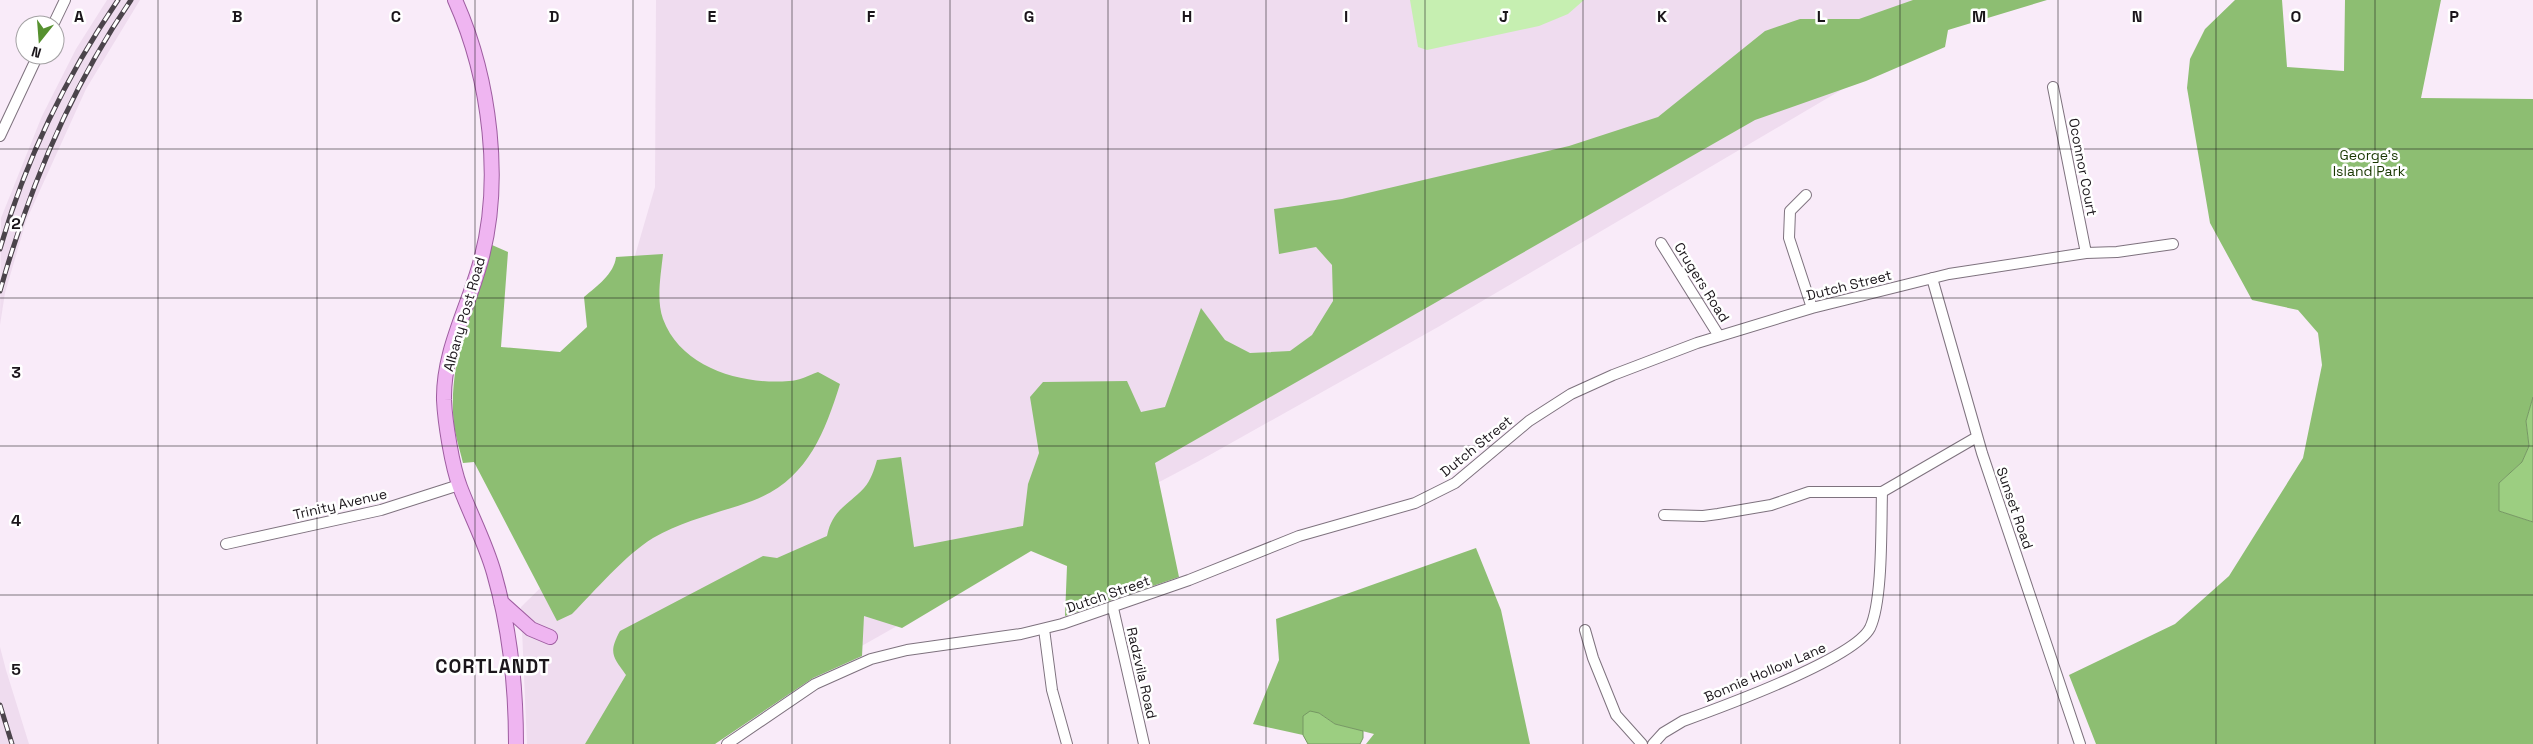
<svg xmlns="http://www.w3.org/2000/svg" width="2533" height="744" font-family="'Space Grotesk',sans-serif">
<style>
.built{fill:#efdcef}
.green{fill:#c6efb1}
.forest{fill:#8dbe72}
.water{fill:#9cce81;stroke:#759762}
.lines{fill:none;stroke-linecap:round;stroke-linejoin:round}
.minor-casing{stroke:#7e727e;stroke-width:12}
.major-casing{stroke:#9e5da0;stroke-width:16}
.minor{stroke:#fff;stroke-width:10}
.major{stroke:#efb5f1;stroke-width:14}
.rail-casing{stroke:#4b444b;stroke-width:5}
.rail{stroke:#fff;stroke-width:3;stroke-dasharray:9;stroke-linecap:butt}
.grid{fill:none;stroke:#1b161b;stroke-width:1;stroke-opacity:0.55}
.labels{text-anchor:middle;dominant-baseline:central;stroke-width:5;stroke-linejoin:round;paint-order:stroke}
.park-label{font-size:14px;fill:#193801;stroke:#fff}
.street-label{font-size:14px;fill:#1b161b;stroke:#fff}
.district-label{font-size:19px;font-weight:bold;letter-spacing:1px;fill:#1b161b;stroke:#fff}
.grid-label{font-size:16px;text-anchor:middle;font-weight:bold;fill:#1b161b;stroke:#fff;stroke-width:5;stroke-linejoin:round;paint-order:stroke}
</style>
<rect width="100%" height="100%" fill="#f9ebf9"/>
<!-- built -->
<path class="built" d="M107,0H140L86,89L26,221L5,293L0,325L1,218L42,116L76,49Z
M656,0H2002L1865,76L1438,327L1199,461L1040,545L844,656L709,744H527L521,607L593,536L613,331L655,187Z
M0,647L6,670L29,744H0Z"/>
<!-- green -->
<path class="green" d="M1410,0H1584L1568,14L1539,26L1427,50L1418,47Z"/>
<!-- forest -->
<path class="forest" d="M1913,0H2047L1948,30L1945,47L1866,81L1755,120L1155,463L1179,577L1065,616L1067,566L1031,551L902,628L864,616L862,656L813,678L715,744H585L626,675C613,657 608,653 620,631L763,556L777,558L827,536C832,510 847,506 864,488C871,480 874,470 877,460L901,457L914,547L1023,526L1028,484L1039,453L1030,397L1043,382L1127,381L1141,412L1165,407L1201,308L1225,340L1250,353L1290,351L1312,335L1333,301L1332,265L1316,247L1279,254L1274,209L1342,199L1569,146L1658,117L1765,31L1800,19H1859Z
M2235,0H2282L2287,67L2344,71L2345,0H2441L2421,98L2533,99V397L2526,421L2529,446L2522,462L2499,483V511L2533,522V744H2096L2069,675L2175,624L2229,576L2303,458L2322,365L2318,333L2298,310L2252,300L2210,223L2187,88L2190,59L2205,29Z
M492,245L508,252L501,347L560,352L587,327L584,297C597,286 614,274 616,257L663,254C661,274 656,300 663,319C681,368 742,385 789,381C799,381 809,375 818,372L840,384C824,435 806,481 752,501C719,513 684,520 653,538C624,556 596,590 572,614L557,621L474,462L463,463C460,451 456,438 454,426C447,363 473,303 492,245Z
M1476,548L1501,610L1530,744H1366L1374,734L1335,724L1319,713L1303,716V735L1253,724L1279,660L1276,619Z"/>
<!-- water -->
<path class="water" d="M2533,397V522L2499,511V483L2522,462L2529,446L2526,421Z
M1310,711L1319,713L1335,724L1363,731V738L1360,744H1308L1303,735V716Z"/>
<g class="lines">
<defs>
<path id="minor" d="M53,25L65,0
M2053,87L2086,253
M0,136L38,55
M1806,195L1790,211L1789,238L1812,308
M1661,243L1719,336
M1932,278L1982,453L2080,744
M1664,515L1703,516L1718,514L1771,505L1809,492H1882L1977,437
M226,544L381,510L459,485
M1113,608L1144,744
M1044,629L1052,690L1067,744
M1585,630L1593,658L1616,715L1642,744
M727,744L815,684L871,659L907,650L1021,634L1062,624L1189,580L1299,536L1415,503L1455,483L1529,421L1571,394L1613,375L1697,343L1812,308L1949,274L2086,253L2117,252L2173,244
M1653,744L1663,733L1683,721C1719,708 1854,659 1870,628C1883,601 1881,524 1882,492"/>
<path id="major" d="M455,0C490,78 504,184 479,267C466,312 443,353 444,400C445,422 452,466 460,487C471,516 486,544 494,573C510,629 516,686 516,744
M501,602L531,629L550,637"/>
</defs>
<!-- minor casing -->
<use href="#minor" class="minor-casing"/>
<!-- major casing -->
<use href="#major" class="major-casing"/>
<!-- minor -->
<use href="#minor" class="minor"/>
<!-- major -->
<use href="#major" class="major"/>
<defs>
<path id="rail" d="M0,249C25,161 67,75 118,0
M0,291C29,188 70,89 131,0
M0,705L12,744"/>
</defs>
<!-- rail casing -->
<use href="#rail" class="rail-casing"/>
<!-- rail -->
<use href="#rail" class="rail"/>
</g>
<!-- grid -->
<path class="grid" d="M158,0V744M317,0V744M475,0V744M633,0V744M792,0V744M950,0V744M1108,0V744M1266,0V744M1425,0V744M1583,0V744M1741,0V744M1900,0V744M2058,0V744M2216,0V744M2375,0V744M0,149H2533M0,298H2533M0,446H2533M0,595H2533"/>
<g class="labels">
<!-- park labels -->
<g class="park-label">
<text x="2369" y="155">George's<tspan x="2369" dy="16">Island Park</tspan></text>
</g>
<!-- street labels -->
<g class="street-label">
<text transform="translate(2083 167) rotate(79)">Oconnor Court</text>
<text transform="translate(1702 282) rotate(58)">Crugers Road</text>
<text transform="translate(1849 285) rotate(-14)">Dutch Street</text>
<text transform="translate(464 314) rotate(-74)">Albany Post Road</text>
<text transform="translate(1476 446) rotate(-39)">Dutch Street</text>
<text transform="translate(340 504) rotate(-13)">Trinity Avenue</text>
<text transform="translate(2015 508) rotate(71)">Sunset Road</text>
<text transform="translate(1108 594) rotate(-19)">Dutch Street</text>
<text transform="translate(1765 672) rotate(-23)">Bonnie Hollow Lane</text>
<text transform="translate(1142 673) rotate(77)">Radzvila Road</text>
</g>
<!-- district labels -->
<g class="district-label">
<text x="493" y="666">CORTLANDT</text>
</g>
</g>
<g class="grid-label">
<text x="79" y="22">A</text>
<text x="237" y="22">B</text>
<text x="396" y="22">C</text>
<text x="554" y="22">D</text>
<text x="712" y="22">E</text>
<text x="871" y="22">F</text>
<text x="1029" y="22">G</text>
<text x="1187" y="22">H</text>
<text x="1346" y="22">I</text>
<text x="1504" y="22">J</text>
<text x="1662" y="22">K</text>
<text x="1821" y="22">L</text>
<text x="1979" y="22">M</text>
<text x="2137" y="22">N</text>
<text x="2296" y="22">O</text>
<text x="2454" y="22">P</text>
<text x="16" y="229">2</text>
<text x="16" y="378">3</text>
<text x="16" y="526">4</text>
<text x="16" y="675">5</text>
</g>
<!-- north arrow -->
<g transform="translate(40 40) rotate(197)"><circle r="24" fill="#ffffff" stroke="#a4a2a4"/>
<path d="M0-4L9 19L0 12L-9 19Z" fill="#56912f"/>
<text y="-8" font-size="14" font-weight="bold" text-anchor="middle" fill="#1b161b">N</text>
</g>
</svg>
